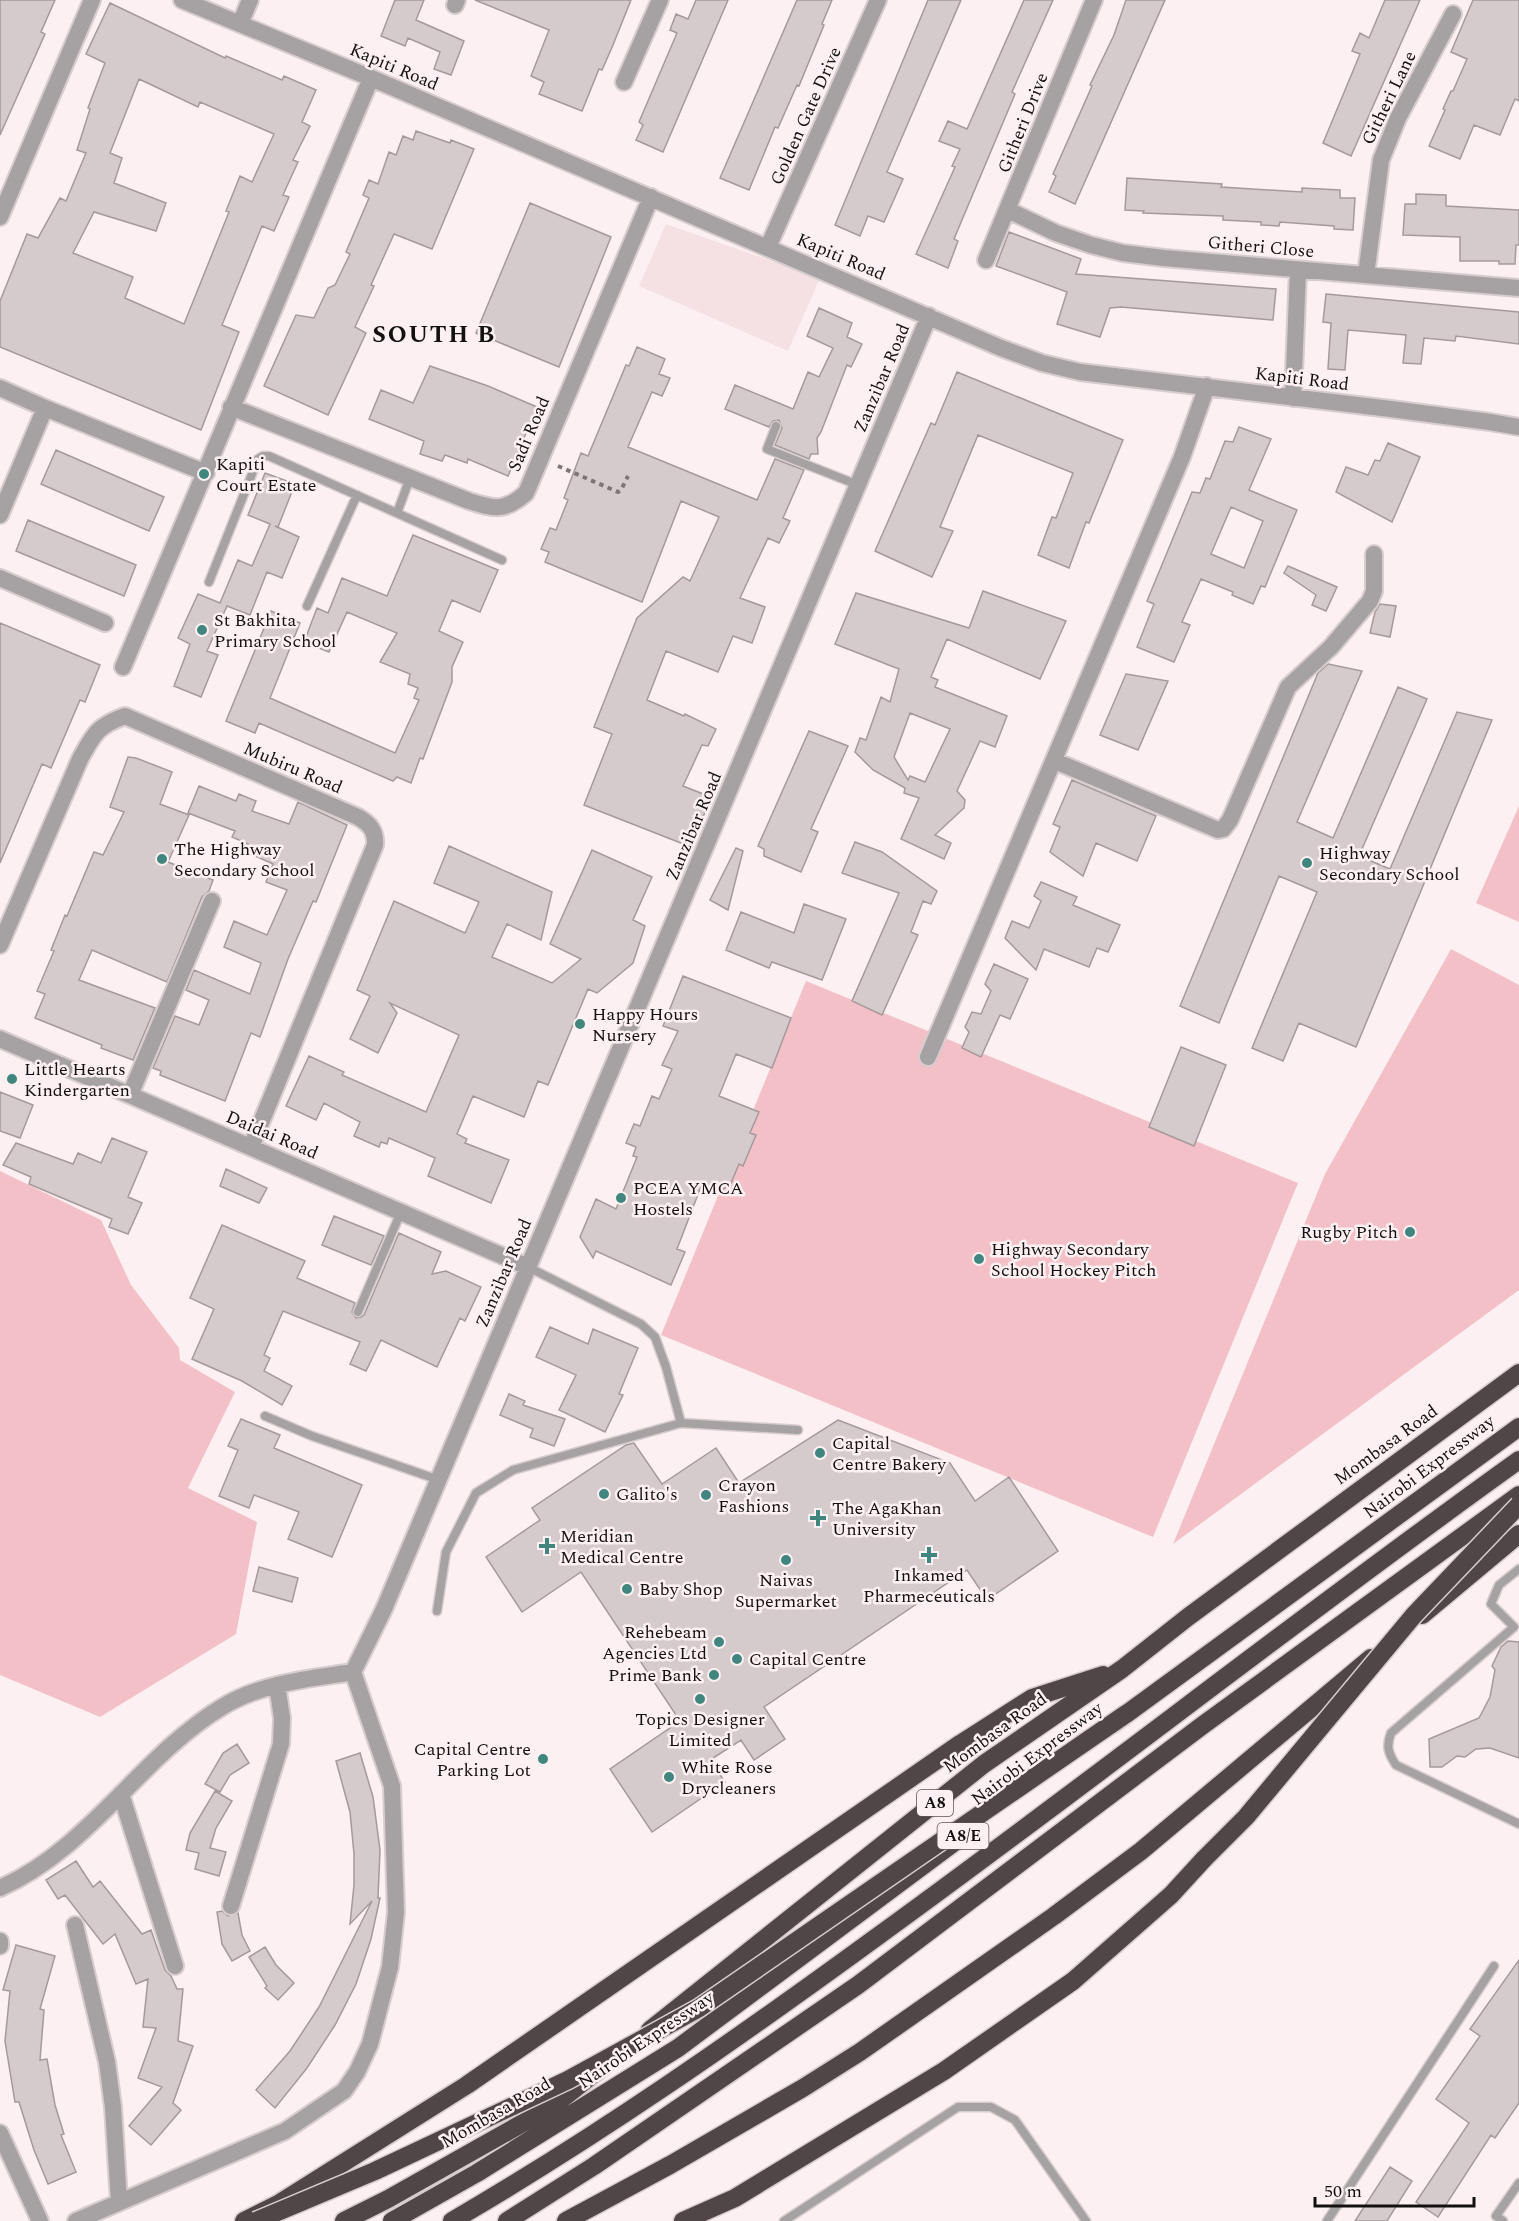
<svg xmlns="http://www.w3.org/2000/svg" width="1519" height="2221" font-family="Spectral,serif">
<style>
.built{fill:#f5e1e3}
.green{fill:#f4c0c7}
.building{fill:#d6cbcc;stroke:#a59a9b;stroke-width:1.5;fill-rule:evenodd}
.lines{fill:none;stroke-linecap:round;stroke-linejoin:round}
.lane-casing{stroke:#d7ccce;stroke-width:11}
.street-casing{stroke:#d7ccce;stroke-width:20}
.highway-casing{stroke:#d7ccce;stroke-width:21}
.path{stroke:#7d7677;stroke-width:4;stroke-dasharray:4.5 4.5;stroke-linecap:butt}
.lane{stroke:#a6a1a2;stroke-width:8}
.street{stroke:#a6a1a2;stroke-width:16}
.highway{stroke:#504648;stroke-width:18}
.highway-bridge-casing{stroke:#d7ccce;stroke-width:21;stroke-linecap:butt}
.highway-bridge{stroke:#504648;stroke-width:18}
.poi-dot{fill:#40867e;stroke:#fcf0f2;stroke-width:2}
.labels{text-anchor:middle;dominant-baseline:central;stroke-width:5;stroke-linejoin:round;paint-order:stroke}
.shield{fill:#fcf0f2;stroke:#595354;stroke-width:1.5}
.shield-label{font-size:16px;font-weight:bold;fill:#131010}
.street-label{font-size:18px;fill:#131010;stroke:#fcf0f2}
.poi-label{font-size:18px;fill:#131010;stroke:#fcf0f2;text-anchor:start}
.district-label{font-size:24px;font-weight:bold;letter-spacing:1.5px;fill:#131010;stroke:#fcf0f2}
</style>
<rect width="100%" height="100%" fill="#fcf0f2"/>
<!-- built -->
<path class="built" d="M666,224L820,278L788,351L639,286Z"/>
<!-- green -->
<path class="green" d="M1519,806V922L1476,903Z
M1451,949L1519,985V1290L1173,1544L1325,1174Z
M806,981L1298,1183L1153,1537L661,1335Z
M0,1171L101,1220L131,1285L179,1348L180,1360L235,1392L188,1488L257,1522L236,1634L100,1717L0,1675Z"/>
<!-- building -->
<path class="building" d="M0,0H55L41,32L45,34L0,135Z
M395,0H424L416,20L464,41L451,75L434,69L440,52L408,38L405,46L381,36Z
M475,0H631L613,45L602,70L599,69L582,111L539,94L544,82L531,76L549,30Z
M696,0H728L663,152L636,140L643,125L639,122L677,33L670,30L676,14L688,19Z
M797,0H832L822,24L824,25L799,86L797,85L778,128L775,127L749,190L720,178Z
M928,0H961L887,172L903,179L884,222L868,216L860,236L835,225Z
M1024,0H1053L1012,92L1015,94L954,239L958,241L948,268L916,254L955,167L952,166L960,149L939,141L948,121L967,129Z
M1126,0H1165L1075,204L1049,192L1056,176L1053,174L1092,86L1090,85L1114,35Z
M1385,0H1420L1351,156L1323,143L1360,54L1352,51L1360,33L1369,38Z
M1473,0H1519V101L1515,99L1500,135L1474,125L1460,159L1429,146L1445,110L1443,109L1451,91H1453L1467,59L1451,52Z
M110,3L225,58L226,56L282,80L284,76L316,90L302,122L310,126L293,160L298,162L283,195L289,197L274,231L262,226L222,325L239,332L201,430L0,347V301L27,234L38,238L60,198L66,201L86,153L77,150L90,109L88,108L105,63L86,54ZM139,79L198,107L200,102L274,134L252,182L240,176L226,211L229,212L184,324L125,298L133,277L73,253L94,212L156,231L166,203L114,183L122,158L110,153Z
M416,131L450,143L451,140L474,149L432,249L394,234L371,285L374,286L355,327L366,333L328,415L264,386L296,315L314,318L328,288L335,285L350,254L346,252L369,198L363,195L369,180L378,184L389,152L396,155L403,136L413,140Z
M1127,178L1222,184L1221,187L1302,192V188L1340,190V198H1355L1353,230L1334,229V226L1280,222L1279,226L1261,225V222L1223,220V216L1143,213L1144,211L1125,210Z
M1416,194L1446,195V206L1519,210V245H1516L1515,264H1499V261H1460V237L1403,235L1405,204H1416Z
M530,203L611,237L559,367L476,333Z
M1009,232L1081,259L1076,274L1276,289L1273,320L1121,307L1110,308L1100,337L1057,324L1067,292L996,266Z
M1326,294L1519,312V344L1456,336L1455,341L1424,338L1421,364L1403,363L1406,335L1348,330L1345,370L1328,369L1331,323L1323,322Z
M819,308L852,323L847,337L862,344L851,367L847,365L821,432L817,438L818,454H811L809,459L775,445L782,428L779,420L773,421L769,427L725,409L735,385L793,409L808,372L819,377L833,348L807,336Z
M637,347L665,359L659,374L670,378L662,396L652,392L628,447L757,500L775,459L804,470L783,518L790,521L779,543L768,538L740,598L765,607L752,643L733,636L718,672L666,651L647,700L684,716L685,714L716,729L708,746L702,745L683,786L711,797L691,847L584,805L612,734L594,727L637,618L683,577L690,581L719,517L681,501L642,602L545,562L549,552L541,549L550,528L556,530L568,500L564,498L581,453L588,456L626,365L629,366Z
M430,366L488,386L537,407L508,476L468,459L467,463L445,455L442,461L420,454L424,441L369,419L381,390L413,403Z
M957,372L1123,440L1089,523L1086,522L1069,568L1038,555L1052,517L1056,518L1073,473L978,435L940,527L953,531L932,577L875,551L931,423L935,425Z
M1239,427L1271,439L1249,490L1297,510L1265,587L1261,586L1253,604L1232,595L1233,592L1201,579L1182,622L1190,625L1174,662L1137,647L1154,604L1147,601L1192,492L1200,493L1206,478L1210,479L1225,441L1233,442ZM1231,507L1263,521L1244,568L1211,554Z
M1388,443L1420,457L1392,522L1336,492L1346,467L1368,475L1375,460L1380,461Z
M56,450L164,497L149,531L41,484Z
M265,473L295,484L278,527L275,526L299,537L282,578L267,572L250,615L227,606L207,651L218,655L201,697L174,686L190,644L178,638L198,594L220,603L238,560L252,566L270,524L248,515Z
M28,520L136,565L124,596L16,551Z
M413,535L498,570L480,612L452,600L439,631L463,642L452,667V682L423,759L420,758L411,783L397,777L393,781L259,723L255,733L226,721L271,611L300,623L270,698L395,753L419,700L414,698L418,688L408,684L410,674L380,662L397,633L347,612L329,652L304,642L317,608L328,613L342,578L387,596Z
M1288,566L1337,587L1326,611L1312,605L1316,595L1284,573Z
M983,591L1066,621L1040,679L947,639L931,677L938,680L935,687L1007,716L995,747L980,741L957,791L965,800L964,808L935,835L951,843L944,859L901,839L919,798L904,793L905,788L873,770L855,752L860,738L866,740L881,697L890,702L899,669L835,644L856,593L969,628ZM910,713L950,729L925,782L910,776L908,780L894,757Z
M1380,604L1396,606L1390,637L1370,633L1375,612Z
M0,623L100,665L85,702L80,700L51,768L42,764L0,863Z
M1328,664L1362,671L1297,822L1333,838L1398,687L1427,699L1359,856L1390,869L1457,712L1492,720L1356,1047L1299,1023L1283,1061L1252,1048L1317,892L1279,876L1219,1023L1180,1006L1318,673Z
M1126,674L1168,681L1138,750L1100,735Z
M809,731L848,746L811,829L818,832L801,872L764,856V849L758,846Z
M128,757L136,758L172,772L160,804L189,815L168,862L213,880L209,891L202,897L167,982L92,950L79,980L155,1008L133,1060L101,1048L102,1045L35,1018L45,994L37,991L54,951L51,950L65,915L67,916L94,852L103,855L124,812L110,807Z
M1072,780L1156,816L1137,861L1096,843L1083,876L1050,852L1060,827L1053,824Z
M199,786L236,801L239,794L256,801L252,811L289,824L298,802L347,825L316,902L313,901L288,959L260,1037L251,1033L225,1101L160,1075L161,1071L153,1068L175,1016L199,1025L209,1000L186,990L194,970L250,994L261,963L224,947L234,921L267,935L287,890L266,882L273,864L244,851L248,844L232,837L235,831L188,813Z
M855,842L882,852L937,891L931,904L923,901L911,932L918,935L882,1015L852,1001L899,893L842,873Z
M449,846L552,892L541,940L507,924L492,957L552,983L581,959L550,944L592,850L652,877L633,920L645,926L633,963L597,993L588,989L548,1085L538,1081L524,1117L473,1096L457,1134L467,1139L465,1143L509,1160L491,1203L428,1176L435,1158L389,1138L387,1144L381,1142L379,1147L354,1136L360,1122L324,1103L316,1120L286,1106L309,1056L344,1072L342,1075L426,1112L459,1035L390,1003L397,1013L378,1053L350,1039L370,996L357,990L394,901L465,933L479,902L434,883Z
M736,848L743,851L728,910L710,900Z
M1041,882L1077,897L1073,905L1120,925L1108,952L1097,948L1089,967L1044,949L1036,970L1005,938L1012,921L1029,928L1041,901L1034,896Z
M804,904L846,919L822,980L772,962L769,968L726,950L741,912L794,933Z
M994,964L1028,979L1010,1019L1000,1015L981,1057L962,1048L969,1032L965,1027L972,1012L981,1014L991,991L985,984Z
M683,976L791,1018L772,1068L736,1054L719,1096L759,1112L750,1133L756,1135L743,1166L739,1164L731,1183L721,1191L702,1184L677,1249L685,1252L671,1285L596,1251L593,1258L580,1237L596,1199L616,1209L637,1157L633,1156L636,1147L626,1143L634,1124L640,1126L652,1096L659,1099L672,1069L662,1065L678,1031L663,1026Z
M1181,1047L1226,1065L1194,1146L1149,1127Z
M0,1092L33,1105L20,1138L0,1131Z
M112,1138L147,1152L128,1197L142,1203L128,1234L109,1227L112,1219L29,1184L31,1177L3,1165L16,1143L73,1164L78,1153L101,1163Z
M226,1169L267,1188L259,1203L220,1186Z
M334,1216L384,1236L371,1265L322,1245Z
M222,1225L305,1261L297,1278L355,1303L352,1312L356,1318L361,1317L364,1315L399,1233L441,1252L432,1274L446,1271L481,1287L465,1321L460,1318L437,1367L381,1340L366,1371L350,1364L360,1342L283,1311L264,1355L270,1358L264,1371L292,1386L282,1405L242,1381L192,1359L214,1309L190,1298Z
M550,1327L588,1344L593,1329L638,1348L619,1394L623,1395L605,1432L559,1410L576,1375L536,1357Z
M509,1394L525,1401L523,1405L565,1419L554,1446L530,1437L533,1429L500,1415Z
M241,1419L280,1435L274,1448L362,1485L332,1557L288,1539L299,1512L254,1495L249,1508L219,1496L238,1450L228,1446Z
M838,1420L950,1463L975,1501L1009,1477L1058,1551L987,1600L967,1570L764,1707L785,1739L754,1760L741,1740L710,1760L725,1782L652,1832L610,1769L680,1721L581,1572L522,1612L486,1557L540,1520L532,1508L626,1445L634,1443L662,1484L716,1448L739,1483Z
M259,1567L298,1578L292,1602L253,1591Z
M1508,1641L1519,1642V1758L1490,1748L1476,1749L1465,1757L1457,1756L1442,1767H1430L1429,1739L1479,1718L1490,1697L1495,1670L1492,1666L1501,1647Z
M237,1744L249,1763L230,1775L220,1792L205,1784L223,1753Z
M360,1753L373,1797L380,1850L378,1898H380L371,1939L356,1984L335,2025L307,2068L275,2108L256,2090L290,2051L319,2007L372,1901L350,1924L354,1885V1854L350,1812L336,1761Z
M215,1791L232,1801L216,1828L210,1848L226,1852L219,1876L195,1869L199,1853L186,1850L190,1833Z
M76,1861L93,1887L100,1881L142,1934L151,1930L165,1970L171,1976L177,1989H183L178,2041L193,2046L173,2103L181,2110L151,2145L129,2126L162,2087L138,2078L156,2028L143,2027L148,1979L136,1984L115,1934L103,1944L65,1895L58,1899L46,1880Z
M222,1911L228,1916L238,1913L242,1935L250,1951L232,1961L222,1944L217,1912Z
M16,1945L55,1956L40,2009L44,2010L40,2060L47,2059L55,2105L64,2134L61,2135L76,2172L48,2184L34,2150L19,2102H15L5,2041L10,1991L3,1990Z
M265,1947L276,1965L294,1983L278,2000L265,1988L267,1986L249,1957Z
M1519,1960V2103L1495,2138L1491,2135L1438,2217L1416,2202L1469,2123L1436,2099L1480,2036L1470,2029Z
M1390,2167L1412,2181L1387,2221H1355Z"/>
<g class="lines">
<defs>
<path id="lane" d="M776,426L767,449L858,485
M397,513L410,478
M209,582L258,459L263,456H269L502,560
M307,606L357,495
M358,1312L401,1212
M265,1416L312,1436L439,1480
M681,1423L798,1430
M1519,1569L1499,1585L1491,1604L1514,1627L1391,1733C1386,1746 1388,1753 1396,1765L1519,1824
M437,1611L446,1552L476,1493L513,1470L681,1423L666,1367L655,1337L641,1324L528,1267
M784,2221L958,2107H991L1015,2120L1086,2221
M1327,2221L1494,1966
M1503,2221L1496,2216L1519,2183"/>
<path id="street" d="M182,0L371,78L1001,348L1042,363L1080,372L1391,409L1490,422L1519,427
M455,5L457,0
M240,24L250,0
M624,82L660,0
M1008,210L1056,233L1091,245L1123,253L1164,258L1519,288
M0,217L92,0
M768,247L878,0
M986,260L1094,0
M1366,275L1381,160L1398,118L1453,14
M0,388L45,408L206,473
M1293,398L1298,270
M231,407L469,501C494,509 505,512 526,493L651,197
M0,515L45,408
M0,578L105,623
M123,667L371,78
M1055,761L1218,830L1223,829L1230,820L1288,687L1331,647L1370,601L1374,591V554
M0,945L80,759C94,734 97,726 125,716L358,817C370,824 376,831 375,845L251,1147
M0,1039L528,1267
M928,1057L1182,457L1207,386
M130,1095L212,901
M353,1672L384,1609L929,316
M121,1794L175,1966
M0,1888C89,1849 140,1757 222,1707C261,1683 308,1679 353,1672L392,1786L396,1912L390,1967L370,2044L357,2072L344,2091L285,2131L76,2221
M231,1906L281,1744L282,1718L277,1685
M75,1925L107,2062L113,2107L119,2201
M0,1941V1946
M0,2133L40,2221"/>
<path id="highway" d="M1422,1615L1519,1534
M1114,1723L1519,1427
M650,2030L984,1764L1122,1669L1188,1617L1519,1373
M244,2221L278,2204L467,2085L960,1744L1032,1698L1103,1675
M344,2221L388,2199L553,2106L605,2065
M392,2221L477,2173L678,2048L964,1835
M452,2221C598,2136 737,2039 874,1939C1091,1782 1301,1616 1519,1460
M507,2221L594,2166L858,1985L1203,1725L1519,1495
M566,2221L670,2165L803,2088L860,2052L1054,1916L1141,1851L1371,1658
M683,2221L735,2198L944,2071L1073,1981L1171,1895L1204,1859"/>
</defs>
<!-- lane casing -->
<use href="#lane" class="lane-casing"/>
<!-- street casing -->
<use href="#street" class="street-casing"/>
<!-- highway casing -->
<use href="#highway" class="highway-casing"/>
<!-- path -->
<path class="path" d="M558,466L618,492L621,490L628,476"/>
<!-- lane -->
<use href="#lane" class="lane"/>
<!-- street -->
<use href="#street" class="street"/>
<!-- highway -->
<use href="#highway" class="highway"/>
<defs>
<path id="highway-bridge" d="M1204,1859L1246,1817L1414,1615L1519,1505
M256,2221L375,2171L568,2080L699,2008L1126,1714"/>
</defs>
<!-- highway-bridge casing -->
<use href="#highway-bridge" class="highway-bridge-casing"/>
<!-- highway-bridge -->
<use href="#highway-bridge" class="highway-bridge"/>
</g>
<!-- markers -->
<g class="poi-dot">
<circle cx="204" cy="474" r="6"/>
<circle cx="202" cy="630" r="6"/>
<circle cx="162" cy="859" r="6"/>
<circle cx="1307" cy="863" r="6"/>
<circle cx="580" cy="1024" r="6"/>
<circle cx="12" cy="1079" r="6"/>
<circle cx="621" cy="1198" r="6"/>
<circle cx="1410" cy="1232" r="6"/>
<circle cx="979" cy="1259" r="6"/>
<circle cx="820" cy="1453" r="6"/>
<circle cx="604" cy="1494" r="6"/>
<circle cx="706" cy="1495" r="6"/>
<path d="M815 1509h6v6h6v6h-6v6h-6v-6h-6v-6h6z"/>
<path d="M544 1537h6v6h6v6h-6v6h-6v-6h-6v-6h6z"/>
<path d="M926 1546h6v6h6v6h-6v6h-6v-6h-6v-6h6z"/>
<circle cx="786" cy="1560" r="6"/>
<circle cx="627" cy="1589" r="6"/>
<circle cx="719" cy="1642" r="6"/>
<circle cx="737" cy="1659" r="6"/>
<circle cx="714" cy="1675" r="6"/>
<circle cx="700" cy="1699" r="6"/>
<circle cx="543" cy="1759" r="6"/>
<circle cx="669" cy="1777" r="6"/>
</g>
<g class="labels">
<!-- shield labels -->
<g class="shield">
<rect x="917" y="1790" width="36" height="26" rx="4.5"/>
<rect x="937.5" y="1823" width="51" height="26" rx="4.5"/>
</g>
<g class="shield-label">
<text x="935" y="1803">A8</text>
<text x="963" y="1836">A8/E</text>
</g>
<!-- street labels -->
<g class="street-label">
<text transform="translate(394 67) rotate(23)">Kapiti Road</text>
<text transform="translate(1389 98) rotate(-64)">Githeri Lane</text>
<text transform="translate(806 116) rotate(-66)">Golden Gate Drive</text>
<text transform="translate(1023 123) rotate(-68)">Githeri Drive</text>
<text transform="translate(1261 247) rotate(5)">Githeri Close</text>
<text transform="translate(841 257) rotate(23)">Kapiti Road</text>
<text transform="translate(882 378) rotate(-67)">Zanzibar Road</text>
<text transform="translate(1302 379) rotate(7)">Kapiti Road</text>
<text transform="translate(529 434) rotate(-67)">Sadi Road</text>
<text transform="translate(293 768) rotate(23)">Mubiru Road</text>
<text transform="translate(694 826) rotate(-67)">Zanzibar Road</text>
<text transform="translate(272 1135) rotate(23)">Daidai Road</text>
<text transform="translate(504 1273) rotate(-67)">Zanzibar Road</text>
<text transform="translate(1386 1445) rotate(-36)">Mombasa Road</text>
<text transform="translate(1429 1467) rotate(-37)">Nairobi Expressway</text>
<text transform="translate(995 1733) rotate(-36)">Mombasa Road</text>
<text transform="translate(1037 1754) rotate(-37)">Nairobi Expressway</text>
<text transform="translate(646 2040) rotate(-34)">Nairobi Expressway</text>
<text transform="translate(496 2113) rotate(-30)">Mombasa Road</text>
</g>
<!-- poi labels -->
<g class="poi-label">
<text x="216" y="464">Kapiti<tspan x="216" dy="21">Court Estate</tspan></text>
<text x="214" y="620">St Bakhita<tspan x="214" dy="21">Primary School</tspan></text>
<text x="174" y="849">The Highway<tspan x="174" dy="21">Secondary School</tspan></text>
<text x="1319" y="853">Highway<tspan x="1319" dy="21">Secondary School</tspan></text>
<text x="592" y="1014">Happy Hours<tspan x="592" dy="21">Nursery</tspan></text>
<text x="24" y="1069">Little Hearts<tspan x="24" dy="21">Kindergarten</tspan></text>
<text x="633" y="1188">PCEA YMCA<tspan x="633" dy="21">Hostels</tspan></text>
<text x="1398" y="1232" text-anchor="end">Rugby Pitch</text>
<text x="991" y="1249">Highway Secondary<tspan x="991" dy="21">School Hockey Pitch</tspan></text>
<text x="832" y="1443">Capital<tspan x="832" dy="21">Centre Bakery</tspan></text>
<text x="718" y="1485">Crayon<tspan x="718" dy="21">Fashions</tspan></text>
<text x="616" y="1494">Galito's</text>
<text x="832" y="1508">The AgaKhan<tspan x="832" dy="21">University</tspan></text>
<text x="560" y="1536">Meridian<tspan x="560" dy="21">Medical Centre</tspan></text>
<text x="929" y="1575" text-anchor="middle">Inkamed<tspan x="929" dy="21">Pharmeceuticals</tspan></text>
<text x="786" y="1580" text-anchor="middle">Naivas<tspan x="786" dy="21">Supermarket</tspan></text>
<text x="639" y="1589">Baby Shop</text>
<text x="707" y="1632" text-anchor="end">Rehebeam<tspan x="707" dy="21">Agencies Ltd</tspan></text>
<text x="749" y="1659">Capital Centre</text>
<text x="702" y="1675" text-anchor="end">Prime Bank</text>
<text x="700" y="1719" text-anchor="middle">Topics Designer<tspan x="700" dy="21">Limited</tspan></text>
<text x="531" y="1749" text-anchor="end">Capital Centre<tspan x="531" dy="21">Parking Lot</tspan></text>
<text x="681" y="1767">White Rose<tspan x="681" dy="21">Drycleaners</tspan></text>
</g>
<!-- district labels -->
<g class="district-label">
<text x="434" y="335">SOUTH B</text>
</g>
</g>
<!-- scale -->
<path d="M1315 2197v9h159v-9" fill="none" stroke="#131010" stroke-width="3"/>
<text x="1324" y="2197" font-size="18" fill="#131010" stroke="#fcf0f2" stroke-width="4.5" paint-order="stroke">50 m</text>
</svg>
